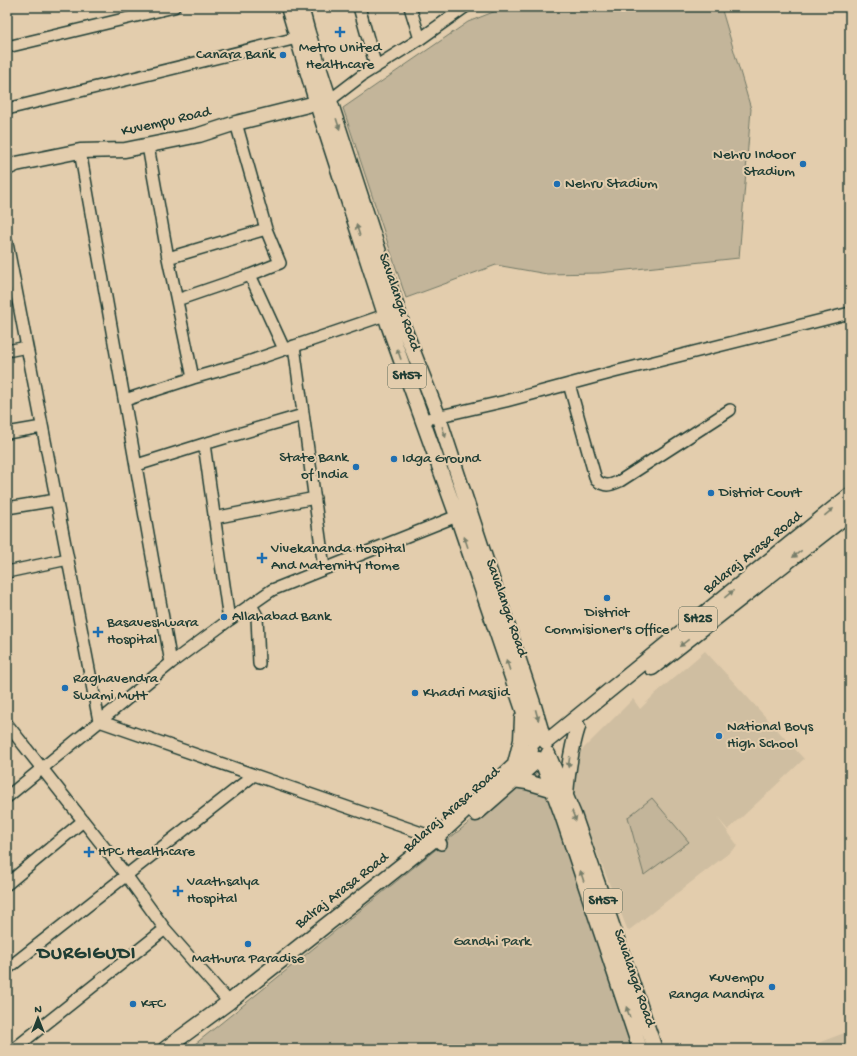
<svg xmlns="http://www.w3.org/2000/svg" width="857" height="1056" font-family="'Gochi Hand',sans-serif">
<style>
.built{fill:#cfbea1}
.green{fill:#c3b59a;stroke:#717967}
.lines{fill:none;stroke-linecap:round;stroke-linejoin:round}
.minor-casing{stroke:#1f3d34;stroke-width:14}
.major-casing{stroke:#1f3d34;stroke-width:17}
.minor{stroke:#e3cdad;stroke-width:11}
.major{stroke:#e3cdad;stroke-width:14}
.oneway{fill:#777e6a}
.poi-dot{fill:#1f6fb2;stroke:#e3cdad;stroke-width:1.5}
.labels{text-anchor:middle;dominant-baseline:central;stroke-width:4;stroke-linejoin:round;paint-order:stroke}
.shield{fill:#e3cdad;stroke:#5a6858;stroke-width:1}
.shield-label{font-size:14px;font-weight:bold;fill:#1f3d34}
.poi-label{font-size:15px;fill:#1f3d34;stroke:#e3cdad;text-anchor:start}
.street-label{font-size:15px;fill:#1f3d34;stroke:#e3cdad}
.park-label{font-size:15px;fill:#274339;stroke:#e3cdad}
.district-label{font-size:19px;font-weight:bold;letter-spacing:1px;fill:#1f3d34;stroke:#e3cdad}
</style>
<rect width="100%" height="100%" fill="#e3cdad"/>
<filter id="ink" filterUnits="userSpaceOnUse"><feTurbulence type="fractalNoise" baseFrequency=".025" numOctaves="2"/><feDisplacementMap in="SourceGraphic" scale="8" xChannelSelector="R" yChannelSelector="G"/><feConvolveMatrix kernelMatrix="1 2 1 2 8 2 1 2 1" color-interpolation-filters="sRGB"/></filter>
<g filter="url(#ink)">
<!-- built -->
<path class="built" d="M705,651L804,759L728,830L717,817L738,846L628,931L573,792L572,760L633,699L640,709L655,694Z
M850,1031V1049H802L847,1032Z"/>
<!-- green -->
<path class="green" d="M506,7H721L751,109L739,258L599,273L547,274L496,265L406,298L343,108L468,22Z
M544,762L642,1049H189Z
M652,798L689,842L644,875L628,817Z"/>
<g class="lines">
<defs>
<path id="minor" d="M359,7L376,67
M410,7L420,39
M7,47L174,7
M330,100L364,74L420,39L465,7
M7,109L297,38
M148,146L168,258L193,378L239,365L385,315
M80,151L171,663
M7,243L99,721L436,838L441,844
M168,258L266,229L236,123
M250,275L284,349
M177,300L250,275L280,263L266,229
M294,346L324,568
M7,351L27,347
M569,384L596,480C605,487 609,486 620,481L730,410
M125,400L193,378
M423,420L506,401L614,372L850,313
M7,433L42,427
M137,465L204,444
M7,508L56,500
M214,518L315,498
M7,572L68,559
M251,605L257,616L259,664
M229,620L204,444L303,415
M7,724L126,875L165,929L229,1002
M7,797L171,663L229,620L272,590L457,516
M7,884L83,821
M7,969L254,775
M14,1049L165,929"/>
<path id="major" d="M288,7L317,104L389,327L457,516L534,742
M301,7L308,33L402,323L438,415L534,706L544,740
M7,168L16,164L80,151L125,150L199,135L236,123L324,101
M652,668L850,513
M546,742L850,495
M548,754L574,815L655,1049
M515,764L521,740L522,718
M543,764L562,815L640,1049
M514,780L527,782L551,789
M566,794C568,771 571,749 578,727
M476,814L539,759
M165,1049L229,1002L436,838L531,750"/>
</defs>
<!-- minor casing -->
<use href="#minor" class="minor-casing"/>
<!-- major casing -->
<use href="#major" class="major-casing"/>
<!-- minor -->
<use href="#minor" class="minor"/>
<!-- major -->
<use href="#major" class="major"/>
</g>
<!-- one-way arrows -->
<defs><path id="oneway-solid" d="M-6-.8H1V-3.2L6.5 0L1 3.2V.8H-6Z"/></defs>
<g class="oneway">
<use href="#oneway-solid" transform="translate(338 124) rotate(72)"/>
<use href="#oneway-solid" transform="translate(358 230) rotate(-108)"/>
<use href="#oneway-solid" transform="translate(399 354) rotate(-110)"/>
<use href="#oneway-solid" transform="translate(444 432) rotate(72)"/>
<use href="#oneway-solid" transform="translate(829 512) rotate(-39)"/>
<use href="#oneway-solid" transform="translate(466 542) rotate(-109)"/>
<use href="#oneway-solid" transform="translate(797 554) rotate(142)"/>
<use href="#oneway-solid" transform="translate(729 594) rotate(-39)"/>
<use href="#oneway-solid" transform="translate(684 643) rotate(142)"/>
<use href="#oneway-solid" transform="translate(508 665) rotate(-109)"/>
<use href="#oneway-solid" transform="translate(537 715) rotate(75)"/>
<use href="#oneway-solid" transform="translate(569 762) rotate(98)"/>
<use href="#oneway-solid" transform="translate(574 816) rotate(69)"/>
<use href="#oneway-solid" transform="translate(582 876) rotate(-108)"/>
<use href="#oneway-solid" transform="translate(628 1012) rotate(-109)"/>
</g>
</g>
<!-- markers -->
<g class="poi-dot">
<path d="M338 26h4v4h4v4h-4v4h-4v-4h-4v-4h4z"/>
<circle cx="283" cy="55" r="4"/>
<circle cx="803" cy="164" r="4"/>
<circle cx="557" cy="184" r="4"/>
<circle cx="394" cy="459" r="4"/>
<circle cx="356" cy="467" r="4"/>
<circle cx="711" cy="493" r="4"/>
<path d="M260 552h4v4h4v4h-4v4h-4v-4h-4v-4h4z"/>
<circle cx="607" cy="598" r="4"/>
<circle cx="224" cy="617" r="4"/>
<path d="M96 626h4v4h4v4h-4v4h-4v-4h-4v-4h4z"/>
<circle cx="65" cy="688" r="4"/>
<circle cx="415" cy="693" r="4"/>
<circle cx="719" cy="736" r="4"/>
<path d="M87 846h4v4h4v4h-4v4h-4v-4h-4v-4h4z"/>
<path d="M176 885h4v4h4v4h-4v4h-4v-4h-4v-4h4z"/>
<circle cx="248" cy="944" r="4"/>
<circle cx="772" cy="987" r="4"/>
<circle cx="133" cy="1004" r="4"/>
</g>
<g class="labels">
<!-- shield labels -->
<g class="shield">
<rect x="388" y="364" width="38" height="24" rx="3"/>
<rect x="679" y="607" width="38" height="24" rx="3"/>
<rect x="584" y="889" width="38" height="24" rx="3"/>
</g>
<g class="shield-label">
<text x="407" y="376">SH57</text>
<text x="698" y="619">SH25</text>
<text x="603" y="901">SH57</text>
</g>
<!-- poi labels -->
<g class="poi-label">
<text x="340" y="48" text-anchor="middle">Metro United<tspan x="340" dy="17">Healthcare</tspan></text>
<text x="275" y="55" text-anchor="end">Canara Bank</text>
<text x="795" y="155" text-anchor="end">Nehru Indoor<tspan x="795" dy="17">Stadium</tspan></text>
<text x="565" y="184">Nehru Stadium</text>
<text x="348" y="458" text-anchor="end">State Bank<tspan x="348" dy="17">of India</tspan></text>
<text x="402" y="459">Idga Ground</text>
<text x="719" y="493">District Court</text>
<text x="271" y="549">Vivekananda Hospital<tspan x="271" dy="17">And Maternity Home</tspan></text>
<text x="607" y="613" text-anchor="middle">District<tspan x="607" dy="17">Commisioner's Office</tspan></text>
<text x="232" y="617">Allahabad Bank</text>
<text x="107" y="623">Basaveshwara<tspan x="107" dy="17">Hospital</tspan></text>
<text x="73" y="679">Raghavendra<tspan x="73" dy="17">Swami Mutt</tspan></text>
<text x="423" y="693">Khadri Masjid</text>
<text x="727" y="727">National Boys<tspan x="727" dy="17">High School</tspan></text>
<text x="98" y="852">HPC Healthcare</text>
<text x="187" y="882">Vaathsalya<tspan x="187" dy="17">Hospital</tspan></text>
<text x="248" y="959" text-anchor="middle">Mathura Paradise</text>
<text x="764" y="978" text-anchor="end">Kuvempu<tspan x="764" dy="17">Ranga Mandira</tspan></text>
<text x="141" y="1004">KFC</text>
</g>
<!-- street labels -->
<g class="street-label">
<text transform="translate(166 122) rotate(-13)">Kuvempu Road</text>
<text transform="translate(399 302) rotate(71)">Savalanga Road</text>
<text transform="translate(753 553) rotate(-39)">Balaraj Arasa Road</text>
<text transform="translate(506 608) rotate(71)">Savalanga Road</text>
<text transform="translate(452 810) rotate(-41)">Balaraj Arasa Road</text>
<text transform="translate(342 891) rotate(-38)">Balraj Arasa Road</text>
<text transform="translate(634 978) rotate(71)">Savalanga Road</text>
</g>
<!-- park labels -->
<g class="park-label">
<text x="492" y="942">Gandhi Park</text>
</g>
<!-- district labels -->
<g class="district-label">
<text x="87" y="954">DURGIGUDI</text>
</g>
</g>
<!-- margin -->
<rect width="857" height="1056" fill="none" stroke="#e3cdad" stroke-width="24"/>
<rect x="12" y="12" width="833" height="1032" fill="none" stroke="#1f3d34" stroke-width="1.5" filter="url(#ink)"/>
<!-- north arrow -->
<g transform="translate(38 1018)" stroke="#e3cdad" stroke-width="3" paint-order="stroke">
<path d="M0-3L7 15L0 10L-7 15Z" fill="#1f3d34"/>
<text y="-6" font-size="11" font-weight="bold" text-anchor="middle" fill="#1f3d34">N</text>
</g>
</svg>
